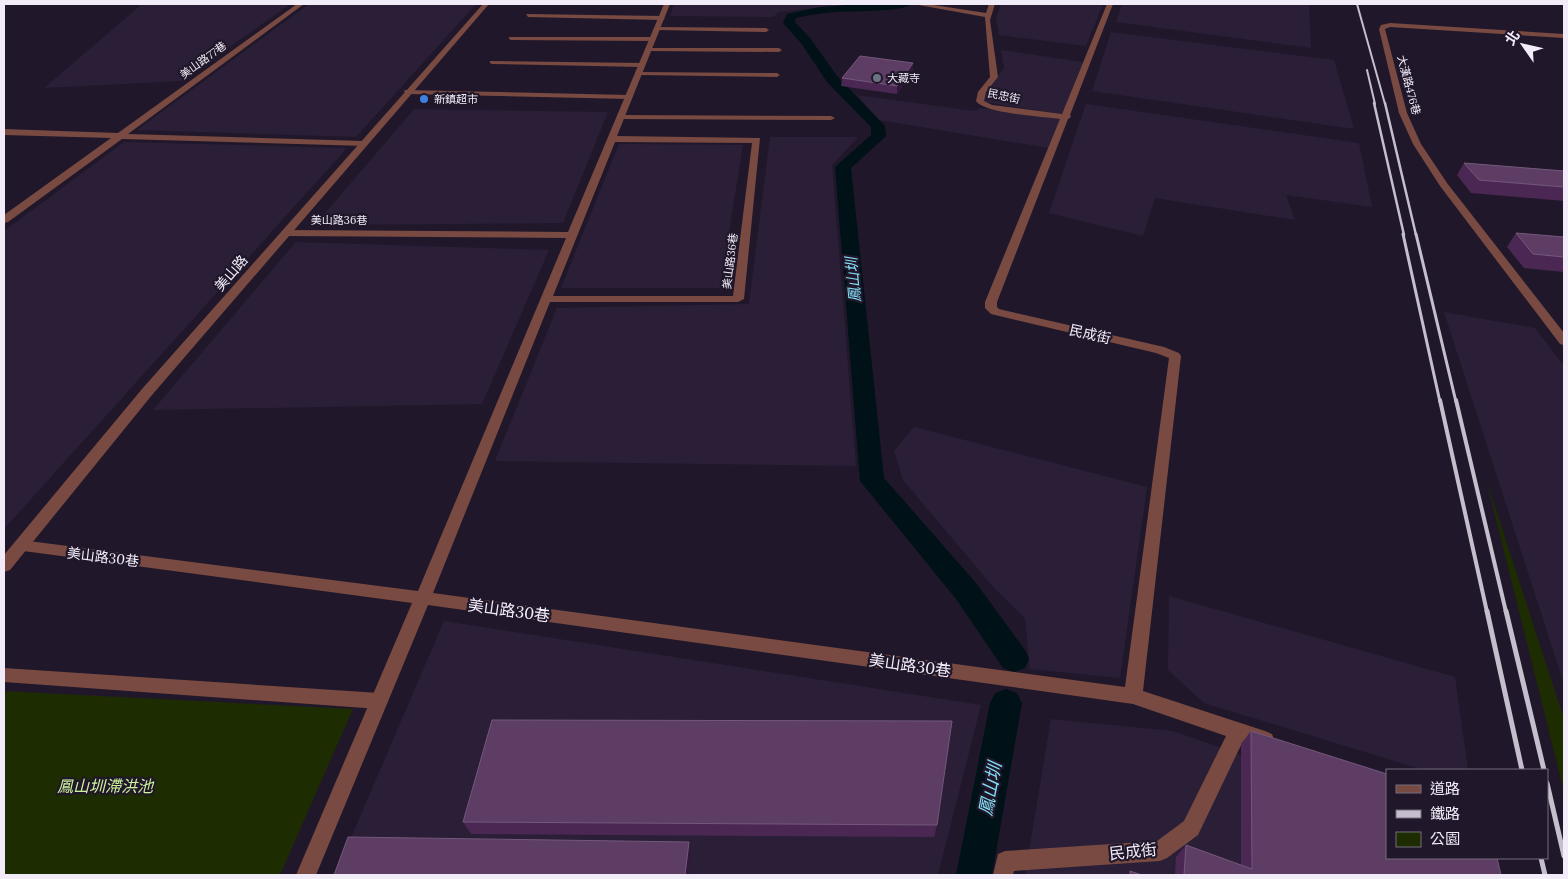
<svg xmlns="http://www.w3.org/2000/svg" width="1568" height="879" font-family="Lora,'Noto Sans TC',serif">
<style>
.built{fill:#2a1f37}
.green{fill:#1d2c01}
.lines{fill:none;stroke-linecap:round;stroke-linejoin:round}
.canal{fill:#001117;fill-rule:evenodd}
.service{fill:#794a41;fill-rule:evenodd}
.minor{fill:#794a41;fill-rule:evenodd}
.tertiary{fill:#794a41;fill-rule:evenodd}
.rail-far4{stroke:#c5bfcd;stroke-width:2}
.rail-far3{stroke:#c5bfcd;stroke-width:2.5}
.rail-far2{stroke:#c5bfcd;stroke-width:3}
.rail-far1{stroke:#c5bfcd;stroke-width:4}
.rail{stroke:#c5bfcd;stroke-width:5}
.wall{fill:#4b2853}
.shaded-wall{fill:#32193b}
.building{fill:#5d3d64;stroke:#74587c}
.worship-dot{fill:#6b7280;stroke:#20182a;stroke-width:2}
.shop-dot{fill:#3f7fe0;stroke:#20182a;stroke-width:2}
.labels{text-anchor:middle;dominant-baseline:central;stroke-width:4.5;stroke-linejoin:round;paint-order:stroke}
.far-street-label{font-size:11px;fill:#f2ecf9;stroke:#20182a}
.far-poi-label{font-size:11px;fill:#f2ecf9;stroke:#20182a;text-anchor:start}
.street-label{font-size:14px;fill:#f2ecf9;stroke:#20182a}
.water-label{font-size:15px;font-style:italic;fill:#83dff9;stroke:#20182a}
.near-street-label{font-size:16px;fill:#f2ecf9;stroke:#20182a}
.near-park-label{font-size:16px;font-style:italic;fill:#cff39c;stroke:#20182a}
.near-water-label{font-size:18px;font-style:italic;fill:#83dff9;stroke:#20182a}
</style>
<rect width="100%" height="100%" fill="#20182a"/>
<!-- built -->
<path class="built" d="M142,4H290L182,81L44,88Z
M309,4H476L356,137L137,130Z
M674,4H855L779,12L773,17L670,16Z
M1001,4H1103L1086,46L999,35L996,18Z
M1122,4H1309L1311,48L1116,22Z
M1111,32L1334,60L1354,129L1092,91Z
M1001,50L1083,62L1062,114L984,102L983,98L1004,68Z
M857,95L974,111L980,108L1061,119L1049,148L879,120Z
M1086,104L1359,143L1372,207L1286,195L1295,220L1155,198L1143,236L1049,213Z
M414,109L608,112L563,223L315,225Z
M770,137H858L832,165L856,466L495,461L557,308L749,304Z
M124,142L347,148L4,529V231Z
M619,144L743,145L720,288H561Z
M296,242L549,250L482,404L153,410Z
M1444,312L1535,328L1564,366V684Z
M914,427L1147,487L1120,678L1030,669L1025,618L994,588L903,480L894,451Z
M1169,596L1455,677L1468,770H1424L1204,703L1168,670Z
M444,621L981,705L938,875H335Z
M1051,719L1173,731L1387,806V858L1483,875H1025Z"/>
<!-- green -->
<path class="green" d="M1486,479L1564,719V792Z
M4,691L353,709L280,875H4Z"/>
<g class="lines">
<!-- canal -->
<path class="canal" d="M862,4H912C904,12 849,11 835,12C822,13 809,15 796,18L795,22L810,38L837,76L885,126L886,136L883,139L851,168L884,478L976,583L1025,650L1029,659L1025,668L1014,672L1003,668L956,599L860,481L835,167L871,135V127L827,82L801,43L783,23L787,14L791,13L820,7Z
M1006,689L1017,693L1022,703L992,875H956L990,703L995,693Z"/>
<!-- service -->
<path class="service" d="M526,14L662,16L665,18L662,20L528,17Z
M656,27L766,28L769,30L766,32L658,30L655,28Z
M509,37H653L656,39L653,41L511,40L509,39Z
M647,48H779L782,50L779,52L649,51L646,49Z
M490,61L642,63L645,65L642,67L492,64L490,63Z
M637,72L777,73L780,75L777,77L639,75L636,73Z
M405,90L629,95L633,97L629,99L408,94L404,92Z
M618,115L831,116L835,118L831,120L621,119L617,117Z
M4,668L379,693L385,696L387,701L385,706L379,709L4,682Z"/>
<!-- minor -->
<path class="minor" d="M297,4H304L128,134L363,141L366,142V146L122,139L8,222L4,223V215L111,138L4,135V129L118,133Z
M664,4H670L617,136L760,138L744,299L738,302H550L433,593L1125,687L1169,358L1156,353L991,314L985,308V302L1060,119C1043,116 985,114 976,101L978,92L990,77L985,17L913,4H927L986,13L989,4H995L990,20L998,77L986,92L984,101L992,105L1062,114L1107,4H1113L1070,115L1071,117L1068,119L997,302V307L999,309L1164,347L1179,353L1181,356L1143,691L1265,731L1272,734L1274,740L1272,746L1265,749L1243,741L1198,835L1167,858L1160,861L1014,871L1013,875H993L998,854L1005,851L1157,841L1184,821L1226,736L1133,704L428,605L316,875H296L412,603L16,550L13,546L16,542L21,540L418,591L566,238L286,236L281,233L286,230L568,232ZM615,142L752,143L733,296H553Z
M1390,23L1564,34V38L1390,27L1385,29L1407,113L1421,144L1447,183L1564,333V345L1560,344L1440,186L1413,144L1399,113L1379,29L1381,25Z"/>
<!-- tertiary -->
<path class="tertiary" d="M483,4H489L152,395L10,570L4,572V555L142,389Z"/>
<!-- rail-far4 -->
<path class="rail-far4" d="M1357,4L1385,104
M1367,70L1375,104"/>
<!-- rail-far3 -->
<path class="rail-far3" d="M1374,103L1404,235
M1385,103L1416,235"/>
<!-- rail-far2 -->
<path class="rail-far2" d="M1403,234L1440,402
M1416,234L1456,402"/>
<!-- rail-far1 -->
<path class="rail-far1" d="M1440,400L1487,612
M1456,400L1506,612"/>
<!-- rail -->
<path class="rail" d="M1487,611L1522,770
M1506,611L1544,770
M1547,783L1564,856
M1541,858L1545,875"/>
</g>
<!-- wall -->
<path class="wall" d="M913,63V70L897,94L841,86L842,78Z
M1464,163L1564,171V201L1471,193L1457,175Z
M1516,233L1564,237V272L1524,268L1507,247Z
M1251,731L1501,875H1175L1176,857L1186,845L1241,865V744Z
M463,822L937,825L934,837L471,834Z"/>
<!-- shaded-wall -->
<path class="shaded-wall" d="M913,63V70L897,94V86Z
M689,842L691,853L689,875H685Z"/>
<!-- building -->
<path class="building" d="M860,56L913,63L897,86L842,78Z
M1464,163L1564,171V187L1479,180Z
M1516,233L1564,237V257L1533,254Z
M492,720L952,721L937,825L463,822Z
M1251,731L1387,774V858H1497L1501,875H1184L1186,845L1252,869Z
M348,837L689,842L685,875H334Z
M1130,871L1142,875H1130Z"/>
<!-- markers -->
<circle class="worship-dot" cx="877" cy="78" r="5"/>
<circle class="shop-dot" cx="424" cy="99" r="5"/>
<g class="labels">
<!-- far-street labels -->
<g class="far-street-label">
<text transform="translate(203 60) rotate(-36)">美山路77巷</text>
<text transform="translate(1409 85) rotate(75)">大漢路476巷</text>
<text transform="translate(1004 96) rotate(12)">民忠街</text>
<text x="339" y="220">美山路36巷</text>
<text transform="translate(730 261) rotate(-83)">美山路36巷</text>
</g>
<!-- far-poi labels -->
<g class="far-poi-label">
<text x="887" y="78">大藏寺</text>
<text x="434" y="99">新鎮超市</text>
</g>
<!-- street labels -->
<g class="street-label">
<text transform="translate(231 273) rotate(-49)">美山路</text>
<text transform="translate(1090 334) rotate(13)">民成街</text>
<text transform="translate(103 557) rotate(7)">美山路30巷</text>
</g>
<!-- water labels -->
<g class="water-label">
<text transform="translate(853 280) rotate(-95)">鳳山圳</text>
</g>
<!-- near-street labels -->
<g class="near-street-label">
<text transform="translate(509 610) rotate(8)">美山路30巷</text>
<text transform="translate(910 665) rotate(8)">美山路30巷</text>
<text transform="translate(1133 851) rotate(-6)">民成街</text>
</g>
<!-- near-park labels -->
<g class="near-park-label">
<text x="105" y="786">鳳山圳滯洪池</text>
</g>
<!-- near-water labels -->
<g class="near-water-label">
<text transform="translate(990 789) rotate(-79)">鳳山圳</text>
</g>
</g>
<!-- border -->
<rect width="1568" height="879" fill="none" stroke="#f2ecf9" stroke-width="10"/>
<!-- legend -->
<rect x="1386" y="769" width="162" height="90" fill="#20182a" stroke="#746d7d"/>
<rect x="1396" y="785" width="25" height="8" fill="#794a41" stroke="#746d7d"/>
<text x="1430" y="794" font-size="15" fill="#f2ecf9">道路</text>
<rect x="1396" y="810" width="25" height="8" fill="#c5bfcd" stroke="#746d7d"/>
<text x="1430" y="819" font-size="15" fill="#f2ecf9">鐵路</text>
<rect x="1396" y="832" width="25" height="15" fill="#1d2c01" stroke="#746d7d"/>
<text x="1430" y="844" font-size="15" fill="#f2ecf9">公園</text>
<!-- north arrow -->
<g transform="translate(1523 45) rotate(304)" stroke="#20182a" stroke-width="4" paint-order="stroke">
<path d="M0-4L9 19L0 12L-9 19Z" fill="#f2ecf9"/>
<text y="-8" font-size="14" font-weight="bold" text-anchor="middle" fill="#f2ecf9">北</text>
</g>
</svg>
